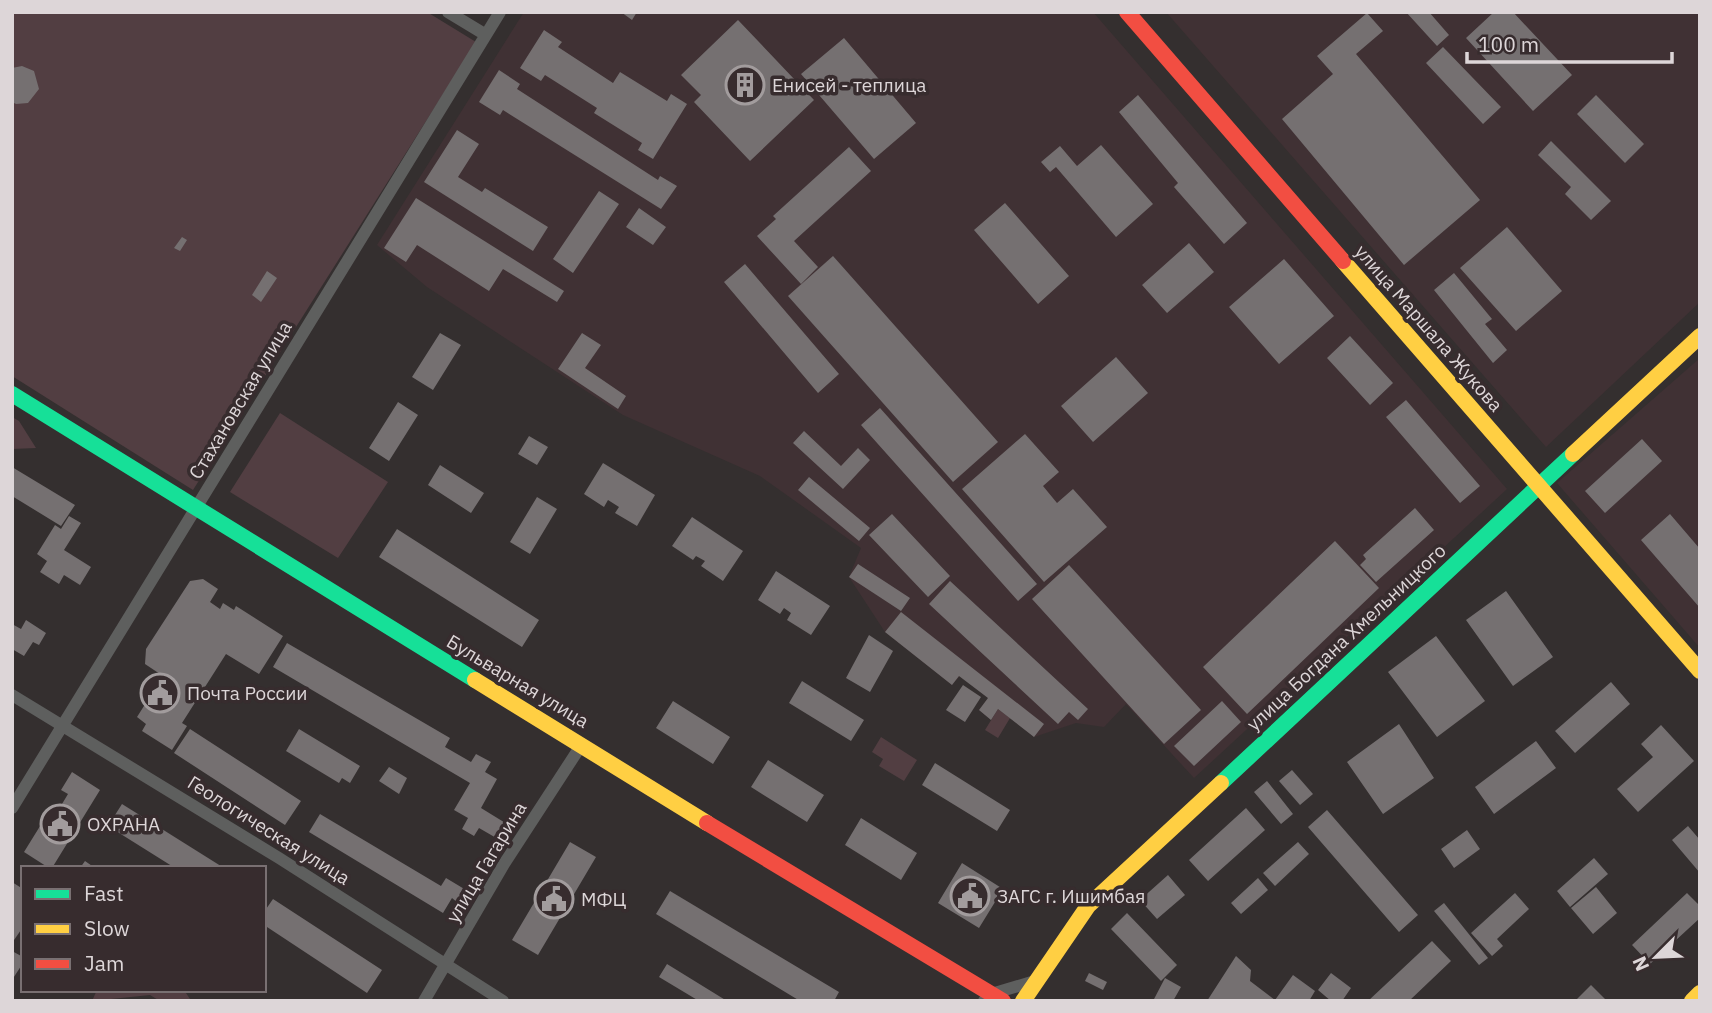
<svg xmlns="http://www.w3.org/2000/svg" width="1712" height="1013" font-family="'IBM Plex Sans',sans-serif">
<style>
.built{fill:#403134}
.green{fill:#523e42}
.building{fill:#757071}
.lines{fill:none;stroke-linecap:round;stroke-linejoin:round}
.street{stroke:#5e5f5e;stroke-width:12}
.fast{stroke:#16e098;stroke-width:16}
.slow{stroke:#ffcf43;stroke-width:16}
.jam{stroke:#f24e42;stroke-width:16}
.labels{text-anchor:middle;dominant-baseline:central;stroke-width:7;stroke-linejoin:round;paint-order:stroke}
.poi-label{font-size:19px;fill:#ddd6d8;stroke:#372c2e;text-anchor:start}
.street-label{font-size:19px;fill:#ddd6d8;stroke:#372c2e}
</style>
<rect width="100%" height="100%" fill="#342f2f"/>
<!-- built -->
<path class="built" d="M524,12H1093L1507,489L1194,778L1126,704L1104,727L1076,723L1034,737L999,709L991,720L979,710L988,698L960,676L952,685L885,632L849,577L861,548L760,476L623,415L427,287L377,245Z
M1166,12H1700V302L1546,447Z
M1700,358V648L1557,483Z"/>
<!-- green -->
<path class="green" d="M12,12H427L476,42L193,490L12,376Z
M280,413L388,482L338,558L230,492Z
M12,417L19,421L36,448L12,449Z
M998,709L1010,718L998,738L985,730Z
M881,737L917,760L904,781L879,766L883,759L872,752Z
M97,990H184L190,999L160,1001L150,995L92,1001Z"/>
<!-- building -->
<path class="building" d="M621,12H637L632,20Z
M1406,12H1429L1449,35L1437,46Z
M1494,12H1513L1572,75L1533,111L1466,38Z
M1367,13L1383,31L1356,54L1480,200L1404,265L1282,119L1333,74L1317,56Z
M738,20L814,100L750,161L694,102L701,95L681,75Z
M544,30L562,42L558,47L613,83L620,72L667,101L671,94L687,104L653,159L638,150L642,143L594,113L597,108L545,75L541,81L520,68Z
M844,38L916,123L874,159L801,74Z
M1443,47L1501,107L1483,124L1426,63Z
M22,66L34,71L39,89L28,103L16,104L12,102V68Z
M499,70L520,84L517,89L658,180L660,176L677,186L661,209L503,110L500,115L479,102Z
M1138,95L1247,223L1224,244L1174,187L1178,183L1119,112Z
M1596,95L1644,144L1625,163L1577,114Z
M457,130L479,144L458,177L482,192L485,188L548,227L533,251L424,182Z
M1551,141L1611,201L1591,220L1565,194L1571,187L1538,155Z
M1101,145L1153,204L1116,237L1056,167L1050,172L1041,162L1060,146L1077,166Z
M849,147L871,171L794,241L818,267L801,284L757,236L776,219L773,216Z
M599,191L619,204L573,273L553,259Z
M416,198L564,291L557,302L503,269L489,291L417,245L406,262L384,248Z
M1005,203L1069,276L1038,304L974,230Z
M639,208L666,227L653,245L626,227Z
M1507,227L1562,291L1516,331L1460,268Z
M182,237L187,240L180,251L174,248Z
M1189,243L1214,272L1167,313L1142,285Z
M833,256L998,442L953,482L788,296Z
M1284,259L1334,316L1279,364L1229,307Z
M745,264L839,374L818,393L724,282Z
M267,271L277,278L261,302L252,295Z
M1454,273L1492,319L1485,324L1507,350L1493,363L1434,290Z
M440,333L461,345L433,390L412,377Z
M582,333L601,345L585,368L626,396L618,409L558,369Z
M1350,336L1393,383L1370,405L1327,358Z
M1116,357L1148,393L1093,442L1061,406Z
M1406,400L1480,486L1460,503L1386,417Z
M398,402L418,415L389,461L369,448Z
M880,408L1037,584L1018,601L861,425Z
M804,431L841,466L858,448L870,460L843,489L793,443Z
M1025,434L1059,472L1043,486L1057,503L1073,489L1107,527L1044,582L962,489Z
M529,436L548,447L537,465L518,454Z
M1642,439L1662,461L1605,513L1585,491Z
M603,463L655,495L637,526L615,513L619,507L608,500L604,507L584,494Z
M440,465L484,493L471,513L428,485Z
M12,467L75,505L61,526L12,496Z
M809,477L870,528L859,541L798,490Z
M537,497L557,509L530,554L510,542Z
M1415,508L1434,530L1376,582L1360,565L1366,559L1363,555Z
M892,514L950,576L928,597L869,535Z
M1670,514L1700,549V608L1641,540Z
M69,516L81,523L64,550L91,567L80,585L64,575L59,584L40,572L47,561L37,554L55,525L61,529Z
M692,517L743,551L723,581L701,566L705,561L696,556L693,560L672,546Z
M397,529L539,620L522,647L379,557Z
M1335,541L1379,588L1247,714L1203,667Z
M858,564L910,598L901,611L849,577Z
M1069,565L1201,710L1164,744L1032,599Z
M776,571L830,606L811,635L787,620L791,613L784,608L780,614L758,600Z
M203,579L218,589L210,602L220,609L223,603L234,610L236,606L283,636L259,674L226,654L182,723L187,726L172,750L142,731L146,724L137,717L163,676L145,664L146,649L190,581Z
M950,581L1088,709L1078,720L1069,712L1058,724L929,604Z
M1506,591L1553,657L1513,686L1466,620Z
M901,612L1044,724L1034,737L998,709L991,720L979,710L988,698L959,676L952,685L885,632Z
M26,620L46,633L39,645L33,642L24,656L12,649V624L21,629Z
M869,635L893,651L870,692L846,678Z
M1436,636L1485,701L1437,737L1388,672Z
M287,643L450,738L445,747L471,762L476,754L491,762L485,772L497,779L481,808L507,824L498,839L479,828L474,836L462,829L468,818L454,810L470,783L273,667Z
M802,681L864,720L851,741L789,703Z
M1611,682L1630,704L1575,753L1555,731Z
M963,685L981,697L965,722L946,710Z
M673,701L730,737L713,764L656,728Z
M1222,701L1241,722L1194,766L1174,746Z
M1399,724L1434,778L1383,814L1347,762Z
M1661,725L1694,761L1638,812L1617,789L1653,757L1641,744Z
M190,729L301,801L285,825L174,753Z
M299,729L360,766L350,783L342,778L339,783L286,751Z
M1536,741L1556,768L1494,814L1475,787Z
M768,760L824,795L807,822L751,787Z
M935,763L1010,810L997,831L922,785Z
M389,767L407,778L399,794L379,781Z
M1292,770L1313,794L1300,805L1279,781Z
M72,772L100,790L52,868H49L24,852L50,810L56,814L68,794L61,790Z
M1267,781L1293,814L1281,824L1254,792Z
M122,804L224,868H175L108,826Z
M1246,808L1265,830L1208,881L1189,860Z
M1327,810L1418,915L1399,932L1308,827Z
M320,814L441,886L446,878L466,890L458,903L452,898L443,913L309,832Z
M861,818L917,853L901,880L845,845Z
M1688,826L1700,840V873L1672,840Z
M1467,830L1480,849L1454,868L1441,849Z
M570,842L596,857L538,955L512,940Z
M1298,842L1309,854L1275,886L1263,873Z
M1594,858L1608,874L1570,907L1557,891Z
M85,861L95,868H80Z
M962,863L1003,889L979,928L938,903Z
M1168,875L1185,895L1157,919L1140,900Z
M1258,878L1268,890L1241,914L1231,903Z
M12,882L23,889V927L12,943Z
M1596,887L1617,913L1593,934L1571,908Z
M670,891L839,992L834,1001H800L656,914Z
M1515,893L1529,909L1497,939L1503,946L1492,956L1471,933Z
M1687,893L1700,906V918L1650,964L1632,945Z
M273,899L382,970L367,993L264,925V912Z
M1444,903L1488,958L1479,965L1434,911Z
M1127,913L1177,965L1161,981L1111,929Z
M1432,941L1451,961L1409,1001H1368Z
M12,951L23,957V963L12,980Z
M1236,956L1251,970L1250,981L1275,1000L1293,975L1315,991L1309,1001H1207Z
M667,964L727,1001H699L659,977Z
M1089,973L1107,982L1103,990L1085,981Z
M1331,973L1351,988L1342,1001H1331L1318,990Z
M1165,978L1181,987L1173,1001H1153Z
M1591,985L1607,1001H1575Z"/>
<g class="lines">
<!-- street -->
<path class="street" d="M448,12L486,35
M12,695L279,858L503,1001
M12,808L500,12
M424,1001L504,864L582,744
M984,1001L988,995L1035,981"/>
<!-- fast -->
<path class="fast" d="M12,394L475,680
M1221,783L1573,454"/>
<!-- slow -->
<path class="slow" d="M1343,261L1700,671
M1573,454L1700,336
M475,680L707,823
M1023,1001L1088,906L1221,783
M1692,1001L1700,993"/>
<!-- jam -->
<path class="jam" d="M1127,12L1343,261
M707,823L1003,1001"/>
</g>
<!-- icons -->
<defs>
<symbol id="building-ring" viewBox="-11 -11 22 22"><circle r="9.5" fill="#372c2e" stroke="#a29c9d" stroke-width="1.5"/><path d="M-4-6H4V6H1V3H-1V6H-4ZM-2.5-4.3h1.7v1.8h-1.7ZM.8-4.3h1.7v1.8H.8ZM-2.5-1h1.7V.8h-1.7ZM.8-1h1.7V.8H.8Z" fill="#a29c9d"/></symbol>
<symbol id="civic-ring" viewBox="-11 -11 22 22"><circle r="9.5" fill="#372c2e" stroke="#a29c9d" stroke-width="1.5"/><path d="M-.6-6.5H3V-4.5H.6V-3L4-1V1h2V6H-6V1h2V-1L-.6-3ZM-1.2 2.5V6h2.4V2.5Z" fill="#a29c9d"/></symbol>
</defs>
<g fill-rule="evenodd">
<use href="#building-ring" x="723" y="63" width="44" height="44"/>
<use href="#civic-ring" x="138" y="671" width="44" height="44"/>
<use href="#civic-ring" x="38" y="802" width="44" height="44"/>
<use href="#civic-ring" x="948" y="874" width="44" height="44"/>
<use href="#civic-ring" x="532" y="877" width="44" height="44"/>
</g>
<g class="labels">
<!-- poi labels -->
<g class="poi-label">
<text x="772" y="85">Енисей - теплица</text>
<text x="187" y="693">Почта России</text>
<text x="87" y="824">ОХРАНА</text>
<text x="997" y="896">ЗАГС г. Ишимбая</text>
<text x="581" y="899">МФЦ</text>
</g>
<!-- street labels -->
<g class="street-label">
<text transform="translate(1429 328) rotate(49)">улица Маршала Жукова</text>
<text transform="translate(240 400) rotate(-59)">Стахановская улица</text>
<text transform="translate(1346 637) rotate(-43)">улица Богдана Хмельницкого</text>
<text transform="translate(518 681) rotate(31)">Бульварная улица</text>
<text transform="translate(269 830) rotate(32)">Геологическая улица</text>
<text transform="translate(486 862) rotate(-59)">улица Гагарина</text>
</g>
</g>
<!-- border -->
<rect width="1712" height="1013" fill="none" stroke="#ddd6d8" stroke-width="28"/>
<!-- legend -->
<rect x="21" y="866" width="245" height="126" fill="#372c2e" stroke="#797072" stroke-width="2"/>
<rect x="35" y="889" width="35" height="10" fill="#16e098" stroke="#797072" stroke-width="2"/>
<text x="84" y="901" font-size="21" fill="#ddd6d8">Fast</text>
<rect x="35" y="924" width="35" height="10" fill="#ffcf43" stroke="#797072" stroke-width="2"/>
<text x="84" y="936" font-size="21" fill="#ddd6d8">Slow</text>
<rect x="35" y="959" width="35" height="10" fill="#f24e42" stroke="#797072" stroke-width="2"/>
<text x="84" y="971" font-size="21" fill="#ddd6d8">Jam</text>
<!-- north arrow -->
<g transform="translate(1656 957) rotate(246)" stroke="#372c2e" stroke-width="5" paint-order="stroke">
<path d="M0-5L12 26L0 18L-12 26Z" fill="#ddd6d8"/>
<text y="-10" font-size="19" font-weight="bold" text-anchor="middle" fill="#ddd6d8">N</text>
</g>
<!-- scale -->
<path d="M1467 52v10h205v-10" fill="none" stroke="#ddd6d8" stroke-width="3.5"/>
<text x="1478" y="52" font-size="21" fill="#ddd6d8" stroke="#372c2e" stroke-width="5" paint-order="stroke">100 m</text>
</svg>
